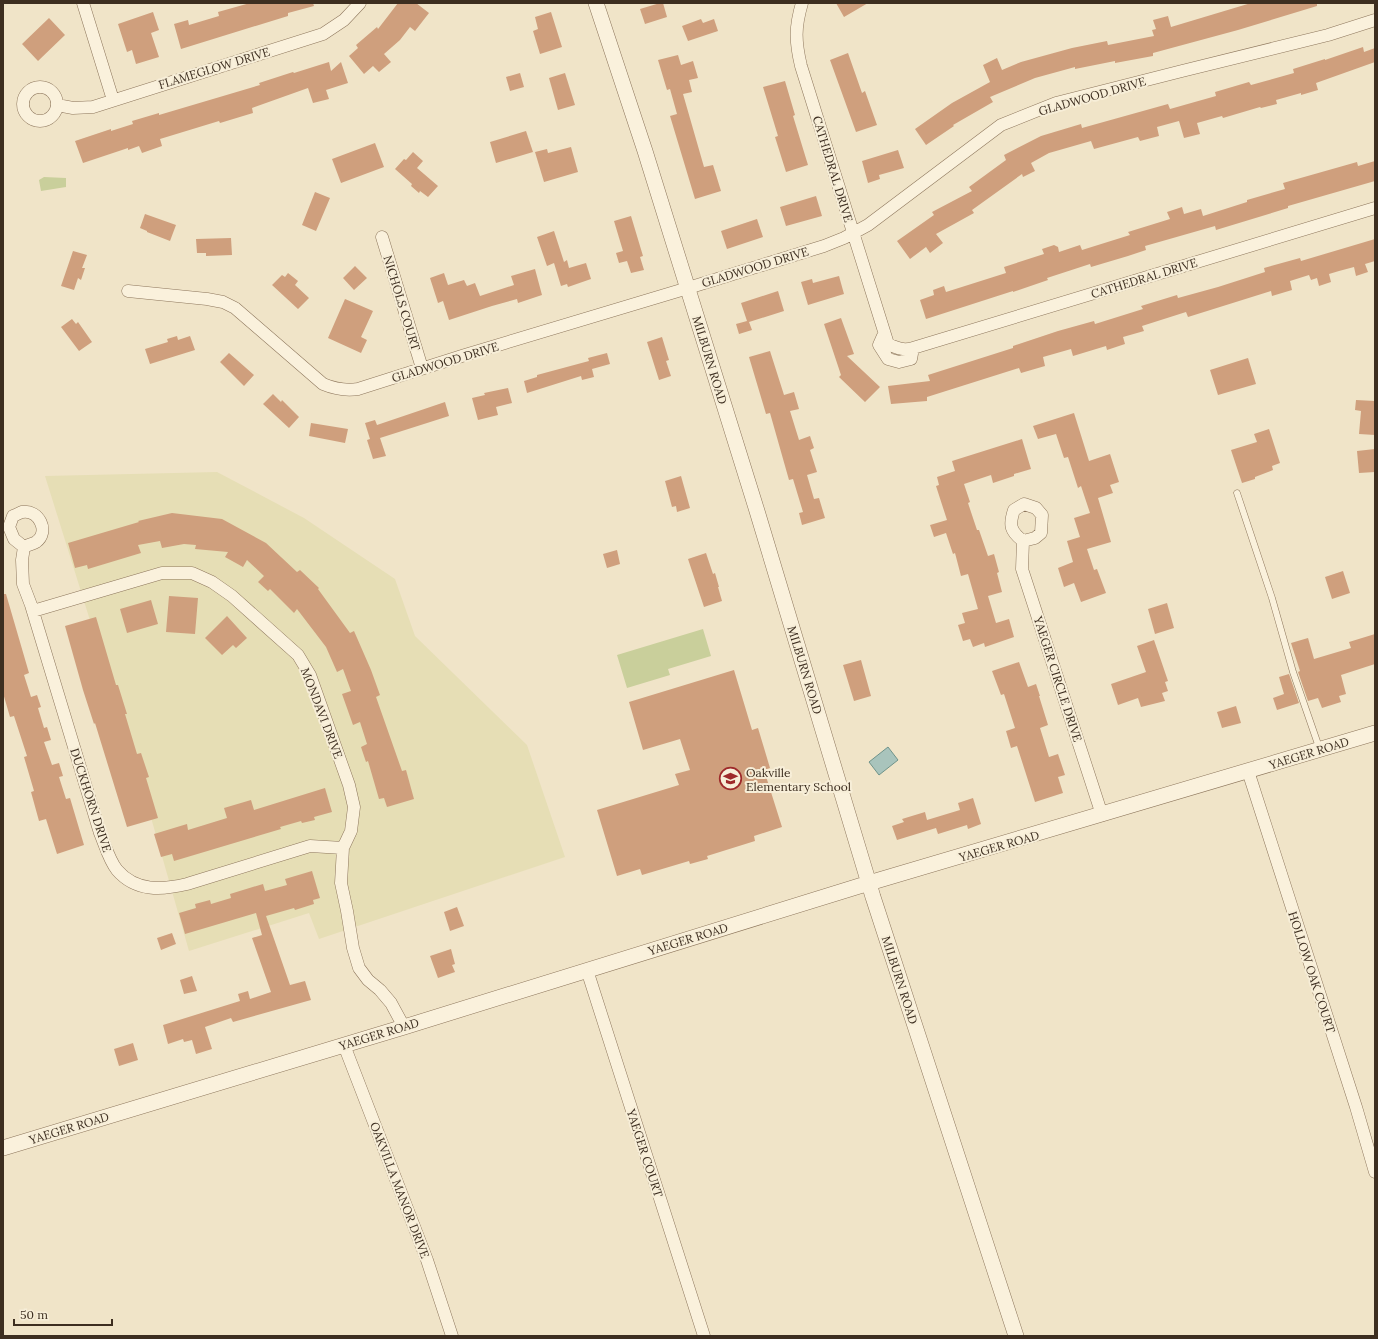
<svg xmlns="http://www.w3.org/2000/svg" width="1378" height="1339" font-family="Lora,serif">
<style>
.farmland{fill:#e6deb5}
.green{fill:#c9cf9b}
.water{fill:#a9c4bc;stroke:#6f938a}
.building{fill:#cf9f7d}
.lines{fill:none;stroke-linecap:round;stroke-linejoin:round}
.service-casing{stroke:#8d765c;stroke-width:7}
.minor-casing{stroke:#8d765c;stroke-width:13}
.tertiary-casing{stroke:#8d765c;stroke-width:16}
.service{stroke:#faf1dc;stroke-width:6}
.minor{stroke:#faf1dc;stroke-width:12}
.tertiary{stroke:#faf1dc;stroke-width:15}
.labels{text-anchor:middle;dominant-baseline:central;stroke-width:4;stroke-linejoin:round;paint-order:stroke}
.street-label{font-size:12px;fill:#3d2e20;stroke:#f7eed8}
.poi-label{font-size:12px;fill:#3d2e20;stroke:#f7eed8;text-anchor:start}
</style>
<rect width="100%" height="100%" fill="#f0e4c8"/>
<!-- farmland -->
<path class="farmland" d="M217,472L304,518L395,579L415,636L527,745L565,857L319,939L309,913L189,951L146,800L45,476Z"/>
<!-- green -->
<path class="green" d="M44,177L66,178V187L41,191L39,180Z
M703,629L711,656L668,669L670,675L627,688L617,655Z"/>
<!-- water -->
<path class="water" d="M888,747L898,760L879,775L869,762Z"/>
<!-- building -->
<path class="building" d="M250,3H313L314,6L288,13V16L181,49L174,24L188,20L189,25L219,16L218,12Z
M398,3H416L429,13L415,31L410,27L400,40L384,54L391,62L379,72L373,66L364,74L349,56L358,48L356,45L377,27L378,29Z
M660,3H663L667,17L645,24L640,9Z
M836,3H868L844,17Z
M1251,3H1317V6L1238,30L1153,53V56L1115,63V61L1075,69V67L1035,78L990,97L993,102L953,125L954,126L926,145L915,129L952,103L990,82L983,65L997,58L1002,70L1021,62L1072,48L1107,41L1108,45L1154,36L1152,30L1156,29L1153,20L1168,16L1171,27Z
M153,12L159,30L151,33L159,57L136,64L132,50L127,52L118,24Z
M551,12L562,47L540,54L533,31L538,29L535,17Z
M49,18L65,35L38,61L22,44Z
M701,19L703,23L714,19L718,31L688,41L682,26Z
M1363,47L1364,52L1375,48V62L1316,83L1318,90L1301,95V93L1276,100L1277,104L1261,108L1260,107L1223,118L1222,116L1197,123L1200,134L1184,138L1179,121L1157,127L1159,136L1140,141L1138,137L1094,149L1091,141L1049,153L1031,163L1035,171L1023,177L1022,174L972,210L974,213L936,234L943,243L930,253L926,247L910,259L897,241L934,215L932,212L972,191L969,187L1006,160L1004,155L1041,136L1081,124L1082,128L1168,104L1170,109L1216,96L1215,92L1249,82L1251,85L1294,73L1293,69L1325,59V60Z
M848,53L862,93L865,91L877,125L856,132L830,60Z
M678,55L681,65L693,61L698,78L689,80L692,92L683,94L704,167L713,165L721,191L695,199L670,116L677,114L670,89L667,90L658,60Z
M329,62L331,71L341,62L348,83L326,90L329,99L313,103L308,88L252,108L253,113L220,123L219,121L160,139L162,146L142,153L139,146L128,150V148L83,163L75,141L111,129V131L133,124L132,121L159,113V115L260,85L259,83L293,72L294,73Z
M520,73L524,87L510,91L506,77Z
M565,73L575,105L558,110L549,78Z
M785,81L795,115L793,116L808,165L786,172L775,137L778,136L763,87Z
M526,131L533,152L496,163L490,142Z
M375,143L384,167L341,183L332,159Z
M571,147L578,172L544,182L535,152L547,149L548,153Z
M898,150L904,168L879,175L880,179L868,183L862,161Z
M413,152L423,161L417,168L438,186L428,197L420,191L419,193L411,186L412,184L395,169L404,159L406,160Z
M1375,161V181L1288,206V208L1216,230L1215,226L1145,246L1146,250L1128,256L1091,267L1090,264L1047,278L1048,280L1013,292V291L926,319L920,300L934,295L933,290L944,286L946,292L1006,273L1004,267L1044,254L1042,249L1054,245L1058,247L1059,252L1080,245L1082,250L1130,235L1128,232L1170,219L1167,212L1182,207L1184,214L1201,209L1203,216L1247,202V200L1285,189L1283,183L1357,162L1358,166Z
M315,192L330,198L316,231L302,225Z
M816,196L822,216L786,226L780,207Z
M145,214L176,225L170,241L147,232V231L140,228Z
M631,216L643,256L640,257L644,270L631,273L627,261L619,263L616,253L623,251L614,221Z
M757,219L763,237L727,249L721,231Z
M554,231L564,262L567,260L569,268L586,263L591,279L568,287L567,284L561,286L554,263L547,266L537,237Z
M231,238L232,255L206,256V253H197L196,239Z
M1375,239V261L1365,264L1368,272L1356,276L1354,267L1339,271L1329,274L1331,282L1319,286L1317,278L1311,280L1309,275L1290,281L1292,290L1272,296L1271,291L1188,317L1186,312L1142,326L1144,331L1123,337L1125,344L1107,350L1106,346L1073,356L1071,349L1043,357L1045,366L1021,373L1019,368L927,397V401L891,404L888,386L930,381L928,375L1013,348V346L1058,331L1094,321L1095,324L1143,309L1141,306L1177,295L1178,298L1218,287L1265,272L1264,268L1300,258L1301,261Z
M73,251L87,255L82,268H85L81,280L78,278L74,290L61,286Z
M355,266L367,278L354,290L343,278Z
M535,269L542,295L518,303L517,299L492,306L449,320L443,301L438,303L430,278L444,273L448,285L464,280L467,286L475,283L480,296L514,285L511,276Z
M288,273L298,281L295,285L309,298L298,309L272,285L282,275L285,277Z
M839,276L844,294L808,305L801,282L812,279L813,283Z
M778,291L784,311L749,322L752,330L739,334L736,324L747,321L741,303Z
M345,299L373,311L361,337L367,340L361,353L328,338Z
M841,318L854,354L847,356L880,387L865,402L839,377L841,375L824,324Z
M72,319L76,324L78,322L92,342L79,351L61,327Z
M177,336L178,340L190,336L195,350L150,364L145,349L168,342L167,339Z
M662,337L669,360L666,361L671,376L659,380L647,342Z
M770,351L784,395L794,392L799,409L790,411L799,440L810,436L814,448L810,450L817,472L807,475L814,499L819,498L825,518L802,525L799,513L803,512L793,479L789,480L770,413L766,414L749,357Z
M229,353L254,375L244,386L220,362Z
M607,353L610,364L592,369L594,377L582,380L581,376L527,393L524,381L537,377V375L589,361L588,358Z
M1248,358L1256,384L1218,395L1210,370Z
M508,388L512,403L496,407L498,415L478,420L472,398L485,395L484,393Z
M273,394L281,402L282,400L299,417L289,428L263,404Z
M1356,400L1375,401V435L1359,434L1361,411L1355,410Z
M445,402L449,416L380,438L386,456L373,459L367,440L370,439L365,423L375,420L377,425Z
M1074,413L1089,461L1110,454L1119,482L1110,485L1113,493L1098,498L1111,542L1087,549L1094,570L1097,569L1106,593L1081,602L1074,583L1064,587L1058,568L1073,562L1067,541L1080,537L1074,518L1090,513L1081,486L1078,488L1068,457L1064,458L1056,434L1038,439L1033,426Z
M311,423L348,429L345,443L309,436Z
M1269,429L1280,463L1272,466L1273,470L1255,477V479L1242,483L1231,450L1257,442L1254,434Z
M1022,439L1031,469L1014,474V476L993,483L991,475L964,484L970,502L968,503L977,530H979L988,556L994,554L999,572L997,573L1002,592L988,596L996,623L1009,619L1014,637L985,647L984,643L973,647L970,639L963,641L958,625L965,623L962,613L978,609L968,574L961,576L955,553L953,554L946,533L934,537L930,525L947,520L936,486L939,485L937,477L955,471L952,461Z
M1375,449V472L1359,473L1357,451Z
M681,476L690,508L677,512L676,506L672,507L665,481Z
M172,513L222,519L266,543L297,572L300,570L319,588L318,589L350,633L354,631L371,670L380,695L376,697L402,771L406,770L414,799L387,807L384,798L379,799L368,761L366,762L361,747L367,744L360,722L353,725L342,694L351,691L343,669L337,672L326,647L297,609L294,613L270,589L268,591L258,582L264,576L247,560L243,567L225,557L228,552L195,549L196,545L184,544L162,548L160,541L138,545L141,553L88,569L87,565L75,568L68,543L139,522L138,521Z
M617,550L620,564L607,568L603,554Z
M706,553L713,574L715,573L719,587H718L722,601L704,607L688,559Z
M1343,571L1350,593L1332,599L1325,577Z
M3,594H6L29,673L24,675L31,697L37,695L41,707L38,708L44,728L47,727L51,740L44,742L52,765L59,763L63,776L59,777L66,799L70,798L84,845L57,854L46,819L39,821L31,792L34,791L24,757L27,756L14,716L10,717L3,693Z
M169,596L198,598L195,634L166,632Z
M151,600L158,624L127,633L120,609Z
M1167,603L1174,628L1155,634L1148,609Z
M227,616L247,638L236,648L233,645L222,655L205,638Z
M96,617L116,685H118L127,714H125L137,754L141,753L149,777L146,778L158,818L127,827L95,723L94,724L83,690L65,626Z
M1375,634V664L1341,675L1346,694L1339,696L1341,702L1322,708L1318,698L1308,701L1298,672L1300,671L1291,643L1308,638L1314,659L1351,648L1349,642Z
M1154,640L1168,681L1165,682L1168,691L1162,693L1165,701L1141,707L1138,698L1118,705L1111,684L1146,672L1137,646Z
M861,660L871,696L854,701L843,665Z
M1019,662L1028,687L1036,684L1040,696H1039L1048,725L1040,728L1049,757L1058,754L1065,775L1058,777L1063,793L1035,802L1017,746L1011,748L1006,731L1015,728L1004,694L1001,695L992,671Z
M734,670L752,730L758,728L770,768L764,770L782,827L754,836L755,841L707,856L708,859L690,864L689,861L642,875L640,869L617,876L597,810L679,785L675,774L690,770L680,739L643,750L629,702Z
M1289,674L1299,703L1277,710L1273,698L1284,694L1279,677Z
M1236,706L1241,723L1222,728L1217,712Z
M325,788L332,812L314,817L315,820L302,823L301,821L280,827L281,829L174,861L172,854L161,857L154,834L187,824L188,830L227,818L224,808L251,800L254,810Z
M973,798L981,824L968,829L967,825L938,834L936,828L897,840L892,826L904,822L902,819L925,812L927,820L960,810L958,803Z
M312,871L320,898L313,900L314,904L295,910L294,908L266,916L290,985L305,981L311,1000L233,1022L231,1018L205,1027L212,1049L196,1054L192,1040L184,1042L183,1039L168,1044L163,1025L240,1001L238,994L248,991L250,999L271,992L252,938L262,935L256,913L185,934L179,913L196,908L195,904L210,900L211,904L231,898L230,894L263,884L265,891L287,885L285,879Z
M457,907L464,926L450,931L444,912Z
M172,933L176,944L161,950L157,938Z
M451,949L455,964L452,965L455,972L438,978L430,956Z
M192,976L197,991L184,994L180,980Z
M133,1043L138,1060L119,1066L114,1049Z"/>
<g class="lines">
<defs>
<path id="service" d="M1237,493L1272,598L1293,672L1320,750"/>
<path id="minor" d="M83,3L113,100
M802,3C795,27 795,41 801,66L888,344C897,348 903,351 913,348L1375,208
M23 104a17 17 0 1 1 34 0a17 17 0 1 1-34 0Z
M57,105L73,108L93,107L323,34L344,20L360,3
M382,237L422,368
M128,291L207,299L223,302L235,308L323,384C335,389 345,391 358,389L465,355L688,288L824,246L844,238L868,225L1001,125L1056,103L1182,71L1328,35L1375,20
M883,336L879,345L888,359L899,362L911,359L913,348
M1023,541L1035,538L1041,533L1042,515L1036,508L1024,504L1014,510C1009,525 1010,531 1023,541L1022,569L1102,815
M24,547C27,545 33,544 36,542C50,532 39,509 22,512C19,513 16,515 13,516L9,527L14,539L24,547L22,560L23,584L31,605L100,833C105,845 109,860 117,870C136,892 162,890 187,884L310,846L343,848
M33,611L162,573H192L212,582L232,596L298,655L310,675L349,785L354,807L351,831L343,848L341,883L347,911L353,948L359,968L368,980L380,990L391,1003L404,1027
M1248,771L1356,1107L1375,1172
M587,970L704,1336
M344,1045L427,1260L452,1336"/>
<path id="tertiary" d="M596,3L645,151L757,511L873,897L1016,1336
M3,1148L404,1027L869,883L1375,733"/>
</defs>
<!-- service casing -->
<use href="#service" class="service-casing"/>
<!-- minor casing -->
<use href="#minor" class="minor-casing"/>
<!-- tertiary casing -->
<use href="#tertiary" class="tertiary-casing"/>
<!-- service -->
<use href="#service" class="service"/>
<!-- minor -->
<use href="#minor" class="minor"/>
<!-- tertiary -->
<use href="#tertiary" class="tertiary"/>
</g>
<!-- icons -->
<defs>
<symbol id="school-ring" viewBox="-11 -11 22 22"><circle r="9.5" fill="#f7eed8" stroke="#9e2a2b" stroke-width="1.5"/><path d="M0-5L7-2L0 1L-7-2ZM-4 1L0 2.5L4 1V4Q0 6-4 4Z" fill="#9e2a2b"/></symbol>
</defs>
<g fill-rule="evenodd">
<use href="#school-ring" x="718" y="766" width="25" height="25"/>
</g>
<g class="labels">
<!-- street labels -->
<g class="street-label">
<text transform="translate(214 68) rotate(-17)">FLAMEGLOW DRIVE</text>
<text transform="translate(1092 96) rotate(-16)">GLADWOOD DRIVE</text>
<text transform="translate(833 169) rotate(73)">CATHEDRAL DRIVE</text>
<text transform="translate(755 267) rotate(-17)">GLADWOOD DRIVE</text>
<text transform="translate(1144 278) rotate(-17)">CATHEDRAL DRIVE</text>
<text transform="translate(402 303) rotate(73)">NICHOLS COURT</text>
<text transform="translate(710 360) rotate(73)">MILBURN ROAD</text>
<text transform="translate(445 362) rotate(-17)">GLADWOOD DRIVE</text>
<text transform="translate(805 670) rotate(73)">MILBURN ROAD</text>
<text transform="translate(1058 679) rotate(72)">YAEGER CIRCLE DRIVE</text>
<text transform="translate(322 713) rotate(69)">MONDAVI DRIVE</text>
<text transform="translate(1309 753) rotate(-17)">YAEGER ROAD</text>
<text transform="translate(91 800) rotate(72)">DUCKHORN DRIVE</text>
<text transform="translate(999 846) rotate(-16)">YAEGER ROAD</text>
<text transform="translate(688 939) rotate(-17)">YAEGER ROAD</text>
<text transform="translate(1312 972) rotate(72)">HOLLOW OAK COURT</text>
<text transform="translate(900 980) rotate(72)">MILBURN ROAD</text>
<text transform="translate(379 1034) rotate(-17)">YAEGER ROAD</text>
<text transform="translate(69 1128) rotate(-17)">YAEGER ROAD</text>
<text transform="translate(645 1153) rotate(72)">YAEGER COURT</text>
<text transform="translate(400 1190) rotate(69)">OAKVILLA MANOR DRIVE</text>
</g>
<!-- poi labels -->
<g class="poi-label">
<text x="746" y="772">Oakville<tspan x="746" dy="14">Elementary School</tspan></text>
</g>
</g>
<!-- border -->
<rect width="1378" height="1339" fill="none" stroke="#3d2e20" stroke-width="8"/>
<!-- scale -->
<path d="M14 1319v6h98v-6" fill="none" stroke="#3d2e20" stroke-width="2"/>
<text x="20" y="1319" font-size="12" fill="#3d2e20" stroke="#f7eed8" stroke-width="3" paint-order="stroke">50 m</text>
</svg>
